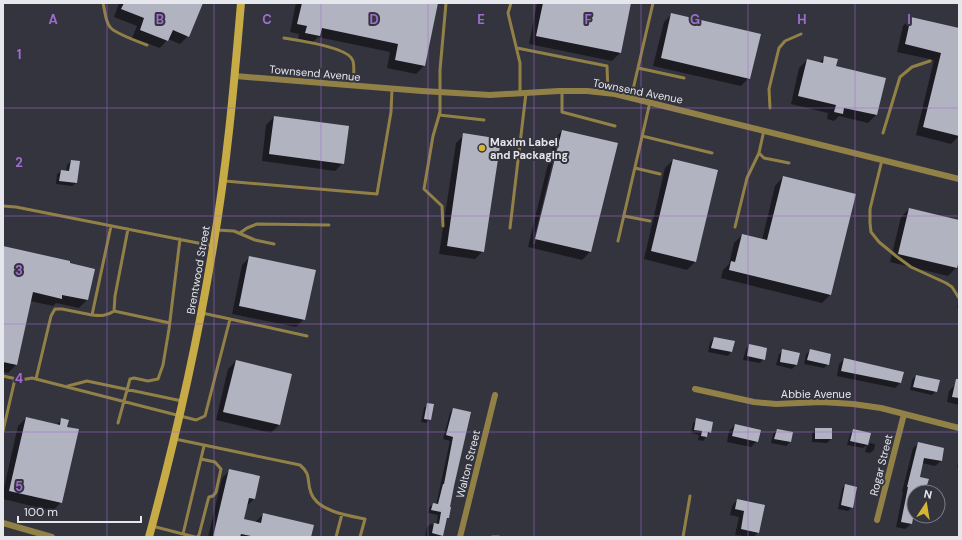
<svg xmlns="http://www.w3.org/2000/svg" width="962" height="540" font-family="'DM Sans',sans-serif">
<style>
.shadow{fill:#0007;fill-rule:evenodd}
.building{fill:#b2b3c1}
.lines{fill:none;stroke-linecap:round;stroke-linejoin:round}
.service{stroke:#928146;stroke-width:3}
.minor{stroke:#928146;stroke-width:6}
.secondary{stroke:#c7ab47;stroke-width:8}
.grid{fill:none;stroke:#a06dcf;stroke-width:1;stroke-opacity:0.55}
.poi-dot{fill:#d6b534;stroke:#34343f;stroke-width:1.5}
.labels{text-anchor:middle;dominant-baseline:central;stroke-width:4;stroke-linejoin:round;paint-order:stroke}
.street-label{font-size:11px;fill:#e6e6ed;stroke:#34343f}
.poi-label{font-size:11px;font-weight:bold;fill:#e6e6ed;stroke:#34343f;text-anchor:start}
.grid-label{font-size:13px;text-anchor:middle;font-weight:bold;fill:#a06dcf;stroke:#34343f;stroke-width:4;stroke-linejoin:round;paint-order:stroke}
</style>
<rect width="100%" height="100%" fill="#34343f"/>
<!-- shadow -->
<path class="shadow" d="M119,3H202L188,36L180,44L168,39L160,48L132,38L137,26L114,17Z
M296,3H437L424,66L416,74L387,68L390,52L318,37L311,44L298,41L299,34L290,32Z
M537,3H630L620,53L612,61L529,44Z
M672,14L749,78L741,86L653,66L664,22Z
M911,18L959,29V136L951,144L916,135L934,60L897,52L903,26Z
M825,57L835,67L884,79L876,115L868,123L839,116L834,121L827,119L828,113L791,104L799,68L807,60L819,63Z
M274,117L343,163L335,171L262,161L266,125Z
M562,131L616,144L590,252L582,260L528,247L554,139ZM558,139H561L535,244H533Z
M464,135L483,251L475,259L439,254L456,143Z
M673,160L717,170L695,262L687,270L644,259L665,168Z
M71,161L76,183L72,186L56,184L57,174L61,171H66L67,165Z
M783,177L830,295L822,303L721,278L723,270L729,264L734,243L742,235L762,240L775,186Z
M909,209L959,221V257L956,268L948,276L890,262L901,217Z
M3,247L94,270L87,300L79,308L56,303L53,306L30,301L16,365L8,373L3,372Z
M250,257L304,319L296,327L232,314L242,265Z
M959,299V308H957Z
M714,338L734,342L731,352L728,356L708,352L710,342Z
M749,345L764,359L760,363L743,360L746,349Z
M783,350L799,353L796,365L792,369L776,365L779,354Z
M810,351L828,364L824,368L804,364L806,354Z
M844,359L900,383L895,388L837,376L839,364Z
M236,361L279,425L271,433L216,420L228,369Z
M916,376L936,391L932,395L910,390L912,380Z
M955,385L959,386V405L947,402L949,391Z
M428,404L430,420L426,423L421,422L424,408Z
M453,409V486L448,518L445,521L442,537H425L427,527L431,524L436,525L438,515L428,513L429,508L433,504L436,505L440,487L450,441L443,439L450,413Z
M26,418L56,425L62,419L66,428L61,502L53,511L3,499V492L18,426Z
M697,420L710,432L703,441L698,440L699,435L691,433L693,423Z
M735,425L757,441L751,447L727,442L729,431Z
M816,429L831,439L827,443L812,442V433Z
M777,430L792,433L790,442L786,446L771,443L773,434Z
M853,430L870,433L867,447L870,443L875,444L874,450L870,453L865,452L867,445L863,448L847,445L850,434Z
M919,443L943,448L941,461L935,466L922,463L919,477L926,487L921,492H914V508L911,524L905,529L896,527L903,492H902L913,448Z
M959,457V468H957Z
M230,470L259,477L254,499L246,507L243,519L255,522L264,514L310,537H208L222,478Z
M845,485L852,507L848,511L838,509L842,489Z
M737,500L758,532L754,537L735,535L739,517L730,515L732,506Z"/>
<!-- building -->
<path class="building" d="M124,3H203L189,37L173,30L168,41L140,30L144,18L121,9Z
M302,3H438L425,66L395,60L398,44L322,28L320,36L305,33L307,26L297,24Z
M543,3H631L621,53L536,36Z
M671,13L761,34L750,79L661,58Z
M911,17L959,28V136L923,127L941,53L905,44Z
M824,56L838,59L836,66L886,78L877,115L844,108L843,114L834,112L836,105L798,96L807,59L823,63Z
M274,116L349,126L344,164L269,154Z
M562,130L618,143L591,252L535,239Z
M463,133L501,139L484,252L447,246Z
M673,159L718,170L696,262L651,251Z
M71,160L80,161L77,183L59,181L61,170L69,171Z
M783,176L856,194L831,295L729,270L731,261L735,262L742,234L767,240Z
M909,208L959,220V261L957,268L898,254Z
M3,246L70,261V263L95,269L88,300L62,295V299L33,292L17,365L3,362Z
M249,256L316,270L305,320L239,306Z
M714,337L735,341L732,352L711,348Z
M749,344L767,348L765,360L747,356Z
M782,349L800,353L797,365L780,362Z
M810,349L831,354L829,365L807,360Z
M844,358L904,372L901,383L841,371Z
M236,360L292,374L280,425L223,412Z
M916,375L940,380L937,392L913,387Z
M956,379H959V398L952,397Z
M427,403L434,404L431,420L424,419Z
M453,408L471,412L454,486L450,507H451L449,518H447L443,536L432,533L434,523L439,524L441,512L431,510L433,503L438,504L443,484H444L453,437L446,435Z
M26,417L60,425L61,418L69,420L67,427L79,429L62,503L9,491Z
M696,418L713,422L711,433L708,432L707,437L701,436L702,431L694,430Z
M735,424L761,430L758,442L732,436Z
M815,428H832V439H815Z
M777,429L793,432L791,442L774,439Z
M853,429L871,433L868,445L850,441Z
M918,442L944,448L942,461L924,458L920,477L929,479L926,488L918,486L917,489H914V513L912,524L901,522L908,487H907Z
M229,469L260,476L255,499L249,498L244,519L261,523L263,513L314,525L311,537H256L241,534L240,537H213Z
M845,484L857,487L853,508L841,505Z
M737,499L765,505L759,533L741,529L744,511L735,509Z"/>
<g class="lines">
<!-- service -->
<path class="service" d="M103,3C105,10 105,21 110,27C114,33 139,42 147,45
M511,3L508,13L520,63V93
M284,38C297,40 350,47 353,61C355,68 353,78 353,86
M517,48L607,66L608,93
M638,68L684,78
M562,91V112L615,126
M631,98L653,3
M770,108L769,89L779,48L785,41L801,34
M439,115L484,120
M764,130L759,153L764,158L789,163
M883,133L900,77L912,67L930,61
M642,136L712,153
M882,160L870,209V223L871,232L879,242L896,256L911,267L946,283L952,287L959,298
M635,168L660,174
M225,181L377,194L391,112L392,89
M3,206L16,207L213,246
M624,216L650,221
M443,226L442,206L424,189L433,136L440,112V70L446,3
M735,227L747,178L759,153
M510,228L526,93
M216,230L234,231L255,240L274,244
M240,233L247,228L257,224L329,225
M618,241L650,102
M114,311L115,296L128,229
M92,315C101,316 107,316 114,311L170,323
M230,319L307,336
M3,376L21,380L32,378L196,420L205,416L230,319L202,313
M36,379L51,316L55,309H62L92,315L111,226
M68,386L87,381L182,401
M118,423L130,379L134,378L148,381L158,379L163,365L169,329L180,239
M3,431L15,379
M175,439L300,465C312,475 306,480 311,493C317,511 349,516 365,519L360,537
M152,526L183,534L204,446
M183,534L195,537
M197,537L199,535L208,500L209,497L213,496L216,492L221,469L215,462L201,459
M336,537L342,514
M492,537H499
M683,537L690,496"/>
<!-- minor -->
<path class="minor" d="M235,76L422,91L490,95L559,91H587L615,94L959,179
M695,389L754,402L776,404L822,402L853,404L881,408L959,428
M877,520L904,414
M3,523L52,537
M460,537L495,395"/>
<!-- secondary -->
<path class="secondary" d="M149,537C175,441 197,345 213,247C227,166 234,85 241,3"/>
</g>
<!-- grid -->
<path class="grid" d="M107,3V537M214,3V537M321,3V537M428,3V537M534,3V537M641,3V537M748,3V537M855,3V537M3,108H959M3,216H959M3,324H959M3,432H959"/>
<!-- markers -->
<circle class="poi-dot" cx="482" cy="148" r="4"/>
<g class="labels">
<!-- street labels -->
<g class="street-label">
<text transform="translate(315 73) rotate(5)">Townsend Avenue</text>
<text transform="translate(638 91) rotate(11)">Townsend Avenue</text>
<text transform="translate(198 270) rotate(-80)">Brentwood Street</text>
<text x="816" y="394">Abbie Avenue</text>
<text transform="translate(468 464) rotate(-76)">Walton Street</text>
<text transform="translate(881 465) rotate(-76)">Rogar Street</text>
</g>
<!-- poi labels -->
<g class="poi-label">
<text x="490" y="142">Maxim Label<tspan x="490" dy="13">and Packaging</tspan></text>
</g>
</g>
<g class="grid-label">
<text x="53" y="24">A</text>
<text x="160" y="24">B</text>
<text x="267" y="24">C</text>
<text x="374" y="24">D</text>
<text x="481" y="24">E</text>
<text x="588" y="24">F</text>
<text x="695" y="24">G</text>
<text x="802" y="24">H</text>
<text x="909" y="24">I</text>
<text x="19" y="59">1</text>
<text x="19" y="167">2</text>
<text x="19" y="275">3</text>
<text x="19" y="383">4</text>
<text x="19" y="491">5</text>
</g>
<!-- border -->
<rect width="962" height="540" fill="none" stroke="#e6e6ed" stroke-width="8"/>
<!-- north arrow -->
<g transform="translate(926 504) rotate(12)"><circle r="19" fill="#34343f" stroke="#7b7b85"/>
<path d="M0-3L7 15L0 10L-7 15Z" fill="#d6b534"/>
<text y="-6" font-size="11" font-weight="bold" text-anchor="middle" fill="#e6e6ed">N</text>
</g>
<!-- scale -->
<path d="M18 516v6h123v-6" fill="none" stroke="#e6e6ed" stroke-width="2"/>
<text x="24" y="516" font-size="12" fill="#e6e6ed" stroke="#34343f" stroke-width="3" paint-order="stroke">100 m</text>
</svg>
